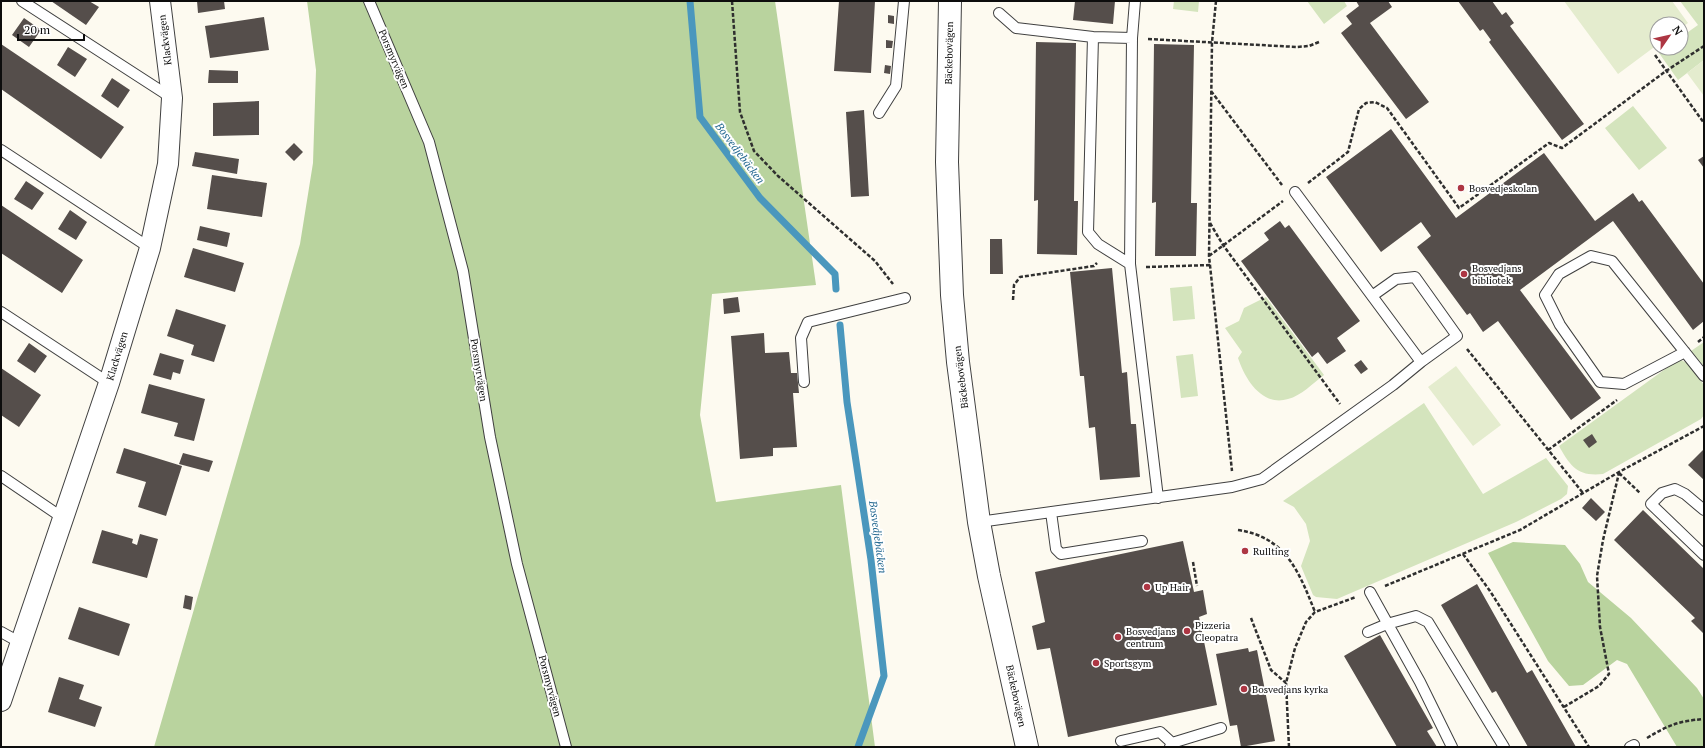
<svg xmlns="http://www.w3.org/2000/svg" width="1705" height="748" font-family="'PT Serif',serif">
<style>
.green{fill:#d4e4bd}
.forest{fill:#b9d39e}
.pitch{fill:#e4ecce}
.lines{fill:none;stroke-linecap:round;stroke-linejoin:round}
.stream{stroke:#4a97bd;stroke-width:7}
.building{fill:#554e4b}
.service-casing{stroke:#404040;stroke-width:12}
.minor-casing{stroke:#404040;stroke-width:22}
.tertiary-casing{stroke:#404040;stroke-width:24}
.path{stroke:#2f2f2f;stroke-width:2.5;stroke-dasharray:4 2;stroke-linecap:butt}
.service{stroke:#fff;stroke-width:10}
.minor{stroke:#fff;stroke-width:20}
.tertiary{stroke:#fff;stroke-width:22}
.poi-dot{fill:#ad3643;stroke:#fff;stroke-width:1.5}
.labels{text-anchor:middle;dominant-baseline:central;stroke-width:4;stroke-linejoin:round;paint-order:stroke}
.street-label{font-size:10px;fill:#0d0d0d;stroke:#fff}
.poi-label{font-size:10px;fill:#0d0d0d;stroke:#fff;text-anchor:start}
.water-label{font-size:11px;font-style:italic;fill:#256991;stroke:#fff}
</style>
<rect width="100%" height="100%" fill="#fdfaf0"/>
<!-- green -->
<path class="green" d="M1174,1H1199L1198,12L1173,9Z
M1307,1H1344L1347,6L1324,24Z
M1680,1H1704V60L1678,80L1659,53L1666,48H1681V37L1698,25Z
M1633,106L1667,148L1639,170L1605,128Z
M1192,286L1195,319L1173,321L1170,288Z
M1266,297L1324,375C1313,383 1301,396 1288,399C1262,407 1245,379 1238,358L1242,352L1225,328L1239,321L1244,308Z
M1704,342V366L1691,351Z
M1193,354L1198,396L1181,398L1176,356Z
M1679,359L1687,363L1704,385V415L1701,419L1603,474C1578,477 1570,466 1559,446Z
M1424,403L1483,494L1546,458L1568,486L1567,494L1561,499L1516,522L1337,599L1316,597L1313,595L1301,566L1310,541L1306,524L1294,507L1283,501Z"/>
<!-- forest -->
<path class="forest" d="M307,1H775L816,285L712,294L700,415L716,502L841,485L875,747H154L300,244L313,163L316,70Z
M1513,542L1565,545L1580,564L1588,582L1631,618L1697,688L1704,699V747H1677L1627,664L1617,660L1583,685L1569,686L1548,661L1488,553Z"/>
<!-- pitch -->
<path class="pitch" d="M1564,1H1672L1688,23L1681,28V24H1657V45L1618,74Z
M1704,60V96L1687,73Z
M1456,366L1501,425L1473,446L1428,387Z"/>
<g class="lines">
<!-- stream -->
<path class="stream" d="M690,1L700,117L760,198L835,274L836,289
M840,325L847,402L871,560L884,676L858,747"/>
</g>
<!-- building -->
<path class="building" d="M51,1H89L99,7L86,25Z
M197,1H224L225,9L198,13Z
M839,1H875L871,73L834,71Z
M1075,1H1115L1113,24L1073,20Z
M1356,1H1388L1392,7L1370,23L1429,102L1406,119L1341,33L1352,24L1346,16L1359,6Z
M1458,1H1492L1502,15L1506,12L1514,23L1510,26L1584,124L1562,140L1489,42L1491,40L1483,29L1480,31Z
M888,15L894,16V24L888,23Z
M264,17L269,50L210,58L205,26Z
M24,18L41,30L29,47L12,35Z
M886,40L893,41L892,48H886Z
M1036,42L1076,43L1074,201H1078L1077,255L1037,254L1038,200L1034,201Z
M1,44L124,127L101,159L1,89Z
M1154,44L1194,45L1191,203H1197L1196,256H1155L1156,202L1152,203Z
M68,47L87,59L75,77L57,65Z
M885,65L891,66L890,74L884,73Z
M209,70L238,71V83H208Z
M112,78L130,90L118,108L101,96Z
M259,101V135L213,136V103Z
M864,110L869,196L851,197L846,112Z
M1391,129L1456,218L1544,153L1595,221L1633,193L1639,202L1642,200L1704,284V321L1693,330L1613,221L1520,290L1601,398L1571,420L1498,321L1483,332L1470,313L1467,315L1417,247L1431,236L1421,222L1381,252L1326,177Z
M294,143L303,152L294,161L285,152Z
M195,152L239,159L237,174L192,166Z
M1704,156V168L1698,160Z
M212,175L267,183L262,217L207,209Z
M26,181L44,193L32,210L14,199Z
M1,205L83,260L62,293L1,253Z
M70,210L87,222L76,240L58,229Z
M1280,221L1285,228L1289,225L1360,321L1337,338L1346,351L1327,364L1318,352L1312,357L1241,261L1269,240L1264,233Z
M200,226L230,233L227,247L197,240Z
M990,239H1002L1003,274H990Z
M193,248L244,263L235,292L184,277Z
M1112,268L1122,373L1127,372L1131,424H1136L1140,477L1100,480L1095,427L1089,428L1084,376H1080L1070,272Z
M738,297L740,312L724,314L723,299Z
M176,309L226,325L214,362L191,355L194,345L167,336Z
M764,333L765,353L789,352L791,373H797L799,393H793L797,447L773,448V456L740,459L731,336Z
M29,343L47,356L35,373L17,361Z
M160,353L184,360L180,374L173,372L171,380L153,375Z
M1361,360L1368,369L1361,374L1354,365Z
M1,368L41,395L19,427L1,415Z
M149,384L205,399L194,441L174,436L178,423L141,413Z
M1592,434L1597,442L1589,448L1583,440Z
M124,448L182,466L166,516L138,507L146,482L116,473Z
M1704,449V480L1688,465Z
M183,453L213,461L209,472L179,464Z
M1591,498L1605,512L1596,521L1582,508Z
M1643,510L1704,569V634L1691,621L1695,618L1614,540Z
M102,530L133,539L132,543L137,545L140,534L158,539L147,578L92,563Z
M1183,541L1194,592L1203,590L1207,614L1199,617L1217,705L1068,737L1050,648L1037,650L1032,626L1045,622L1035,572Z
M1477,584L1527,673L1532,670L1576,747H1528L1496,691L1492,693L1441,605Z
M185,595L193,597L191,610L183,608Z
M79,607L130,624L119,656L68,639Z
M1380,635L1433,728L1427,731L1437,747H1397L1344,656Z
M1248,648L1249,652L1257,650L1275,741L1241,747L1237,725L1230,726L1216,654Z
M59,677L84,685L79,699L102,707L95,727L48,712Z"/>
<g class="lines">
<defs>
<path id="service" d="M22,1L172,98
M369,1L429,142L463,271L490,437L517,564L566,747
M1135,1L1132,38L1130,264L1158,498
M999,13L1016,28L1093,37L1132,38
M1093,37L1088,232L1098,244L1130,264
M879,113L896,86L904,1
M1,150L150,248
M1372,296L1396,279L1415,277L1457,336L1421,362
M1,312L109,383
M1685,352L1624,384L1600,382L1560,325L1545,295L1559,274L1591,256L1612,261L1704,376
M804,382L801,338L808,322L905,298
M1,476L63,518
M1704,510L1685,494L1675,489L1662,493L1651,504L1704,555
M1051,512L1056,549L1061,554L1142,541
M979,522L1232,487L1262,479L1393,385L1421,362L1295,192
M1370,592L1420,682L1452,747
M1,632L21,643
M1368,632L1387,624L1416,616L1428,622L1504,747
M1121,741L1160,732L1172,743
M1170,747L1172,743L1221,728
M1630,747L1634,745"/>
<path id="minor" d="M1,701L109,383L150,248L168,164L172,98L160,1"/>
<path id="tertiary" d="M950,1L947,162L952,295L958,362L979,522L989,576L1027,747"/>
</defs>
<!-- service casing -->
<use href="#service" class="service-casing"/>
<!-- minor casing -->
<use href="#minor" class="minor-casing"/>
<!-- tertiary casing -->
<use href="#tertiary" class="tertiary-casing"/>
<!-- path -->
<path class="path" d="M732,1L740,112L754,151L778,176L875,261L893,284
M1216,1L1212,42L1209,256L1232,471
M1148,39L1297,47L1309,46L1319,42
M1655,55L1704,123
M1211,91L1282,185
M1308,183L1348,152L1359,109L1366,103L1375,102L1387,108L1459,208L1549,143L1562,148L1666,71L1704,46
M1210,223L1223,245L1340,404
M1209,256L1283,201
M1146,267L1211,265
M1013,300L1014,285L1020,277L1094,266L1097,263
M1698,342L1704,337
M1467,349L1583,493
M1548,450L1617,400
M1619,473L1640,493
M1238,530C1286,537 1299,572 1315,612
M1463,554L1490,591L1589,747
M1193,562L1197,586
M1385,586L1520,530L1619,472L1704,426
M1251,618L1271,670L1286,683
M1564,707L1599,686L1609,674L1600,627L1597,576L1603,540L1619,473
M1647,738C1668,725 1679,721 1704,719
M1289,747L1286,683L1295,648L1306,622L1315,612L1356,597"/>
<!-- service -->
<use href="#service" class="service"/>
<!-- minor -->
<use href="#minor" class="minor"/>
<!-- tertiary -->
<use href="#tertiary" class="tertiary"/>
</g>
<!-- markers -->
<g class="poi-dot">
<circle cx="1461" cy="188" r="4"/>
<circle cx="1464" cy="274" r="4"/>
<circle cx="1245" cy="551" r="4"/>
<circle cx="1147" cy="587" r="4"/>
<circle cx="1187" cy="631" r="4"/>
<circle cx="1118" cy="637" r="4"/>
<circle cx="1096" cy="663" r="4"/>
<circle cx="1244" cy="689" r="4"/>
</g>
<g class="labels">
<!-- street labels -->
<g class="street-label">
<text transform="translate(165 40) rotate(-97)">Klackvägen</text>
<text transform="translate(949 53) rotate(-89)">Bäckebovägen</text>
<text transform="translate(394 59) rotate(67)">Porsmyrvägen</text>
<text transform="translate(117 356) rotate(-73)">Klackvägen</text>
<text transform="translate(479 370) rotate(81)">Porsmyrvägen</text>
<text transform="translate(961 377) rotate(-97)">Bäckebovägen</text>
<text transform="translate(550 686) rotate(75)">Porsmyrvägen</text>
<text transform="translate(1016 696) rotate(78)">Bäckebovägen</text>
</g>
<!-- poi labels -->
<g class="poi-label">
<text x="1469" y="188">Bosvedjeskolan</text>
<text x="1472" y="268">Bosvedjans<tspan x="1472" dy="12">bibliotek</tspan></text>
<text x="1253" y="551">Rullting</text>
<text x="1155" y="587">Up Hair</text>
<text x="1195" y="625">Pizzeria<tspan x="1195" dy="12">Cleopatra</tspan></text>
<text x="1126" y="631">Bosvedjans<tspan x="1126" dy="12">centrum</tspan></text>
<text x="1104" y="663">Sportsgym</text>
<text x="1252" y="689">Bosvedjans kyrka</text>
</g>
<!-- water labels -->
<g class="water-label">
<text transform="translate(740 153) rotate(53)">Bosvedjebäcken</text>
<text transform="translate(878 537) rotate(82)">Bosvedjebäcken</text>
</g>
</g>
<!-- border -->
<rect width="1705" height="748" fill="none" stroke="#0d0d0d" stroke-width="4"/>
<!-- north arrow -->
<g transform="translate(1669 36) rotate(56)"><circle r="19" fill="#ffffff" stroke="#9e9e9e"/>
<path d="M0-3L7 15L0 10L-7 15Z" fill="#ad3643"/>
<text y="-6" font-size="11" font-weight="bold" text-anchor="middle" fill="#0d0d0d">N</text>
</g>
<!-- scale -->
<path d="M18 34v6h66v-6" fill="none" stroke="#0d0d0d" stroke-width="2"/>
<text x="24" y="34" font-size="12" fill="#0d0d0d" stroke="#ffffff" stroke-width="3" paint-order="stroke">20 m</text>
</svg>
